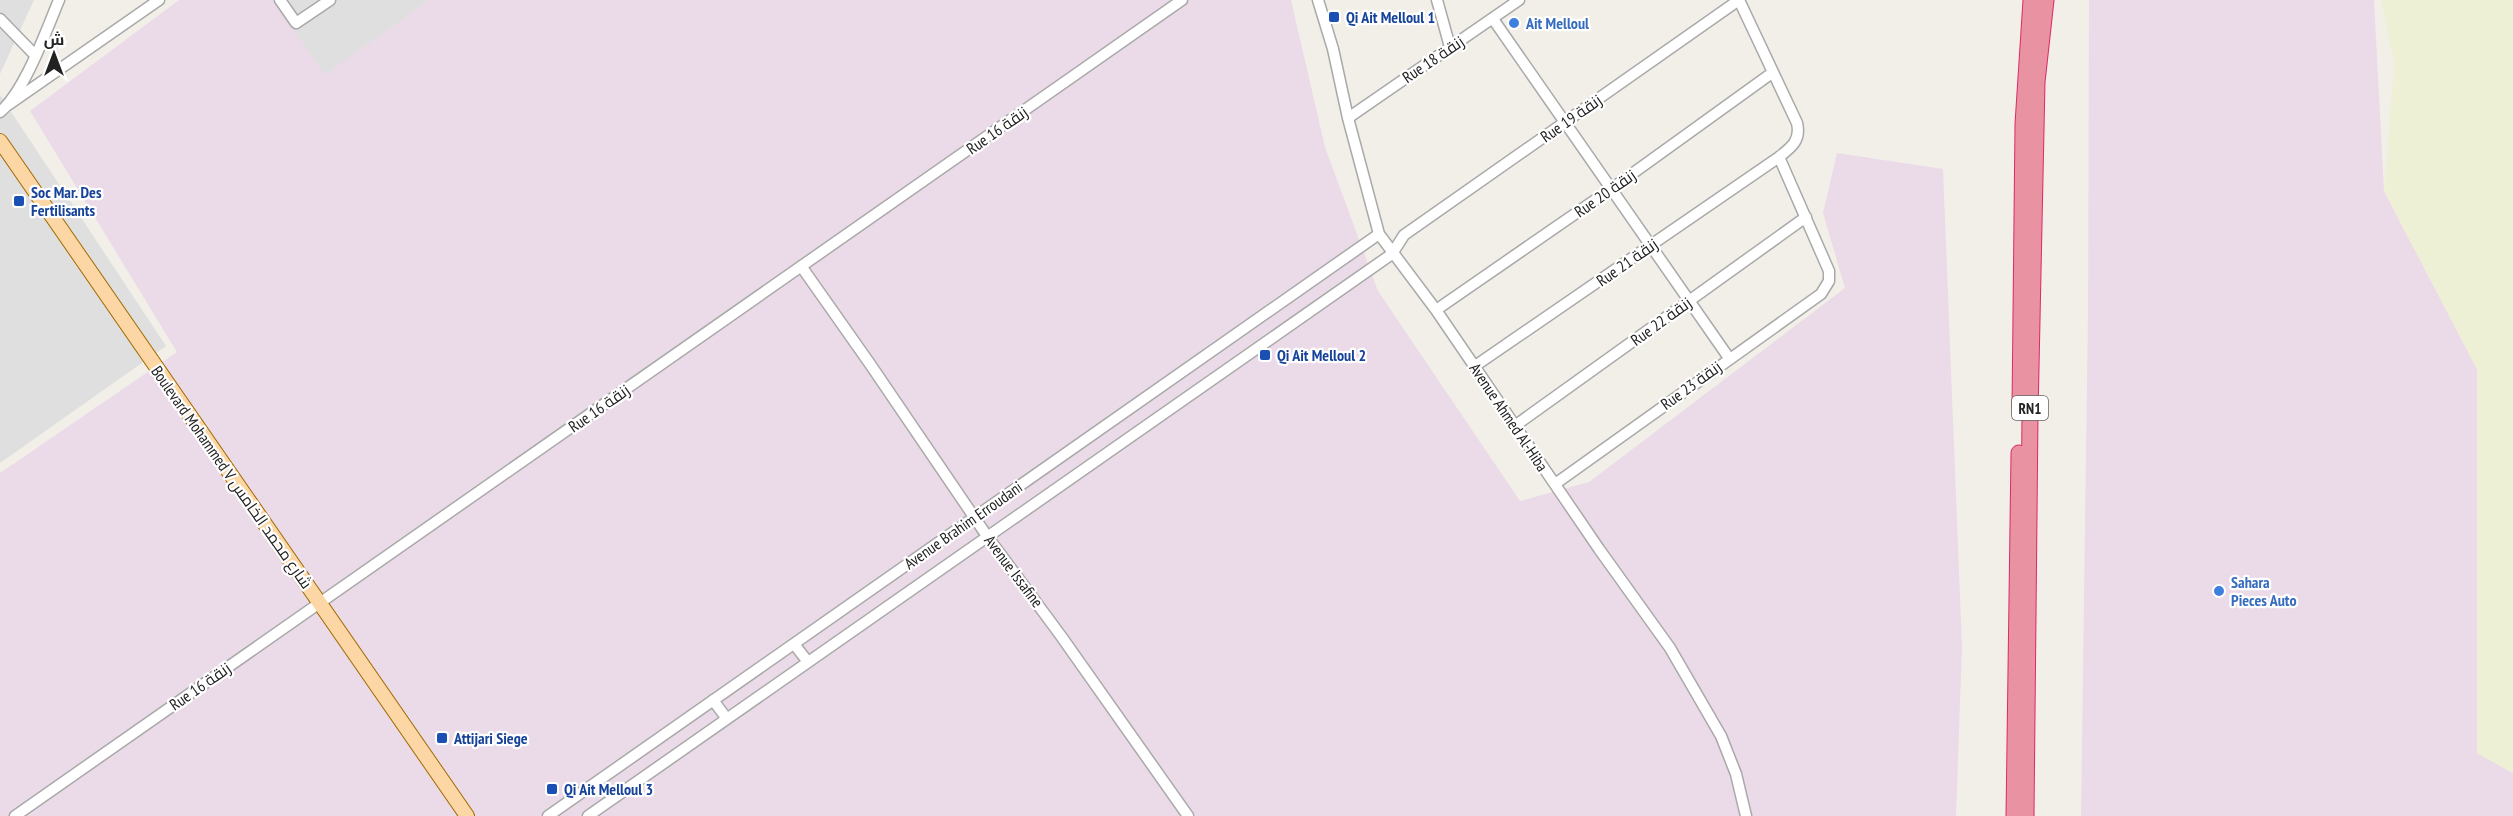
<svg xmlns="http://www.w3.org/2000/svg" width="2513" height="816" font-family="'PT Sans Narrow',Cairo,sans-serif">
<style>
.residential{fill:#e0dfdf}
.industrial{fill:#ebdbe8}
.farmland{fill:#eef0d5}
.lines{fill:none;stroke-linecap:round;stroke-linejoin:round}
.minor-casing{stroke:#a9a9a9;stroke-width:13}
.major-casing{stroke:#a06b00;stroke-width:16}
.highway-casing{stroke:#dc2a67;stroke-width:17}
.minor{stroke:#fff;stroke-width:10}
.major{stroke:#fcd6a4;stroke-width:14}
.highway{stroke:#e892a2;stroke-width:15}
.transit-dot{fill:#1a4fb4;stroke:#fff;stroke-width:2}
.shop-dot{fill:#3f7fe0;stroke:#fff;stroke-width:2}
.labels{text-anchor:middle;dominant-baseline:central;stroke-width:4.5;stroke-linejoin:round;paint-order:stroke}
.shield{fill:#fff;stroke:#646464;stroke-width:1.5}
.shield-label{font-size:15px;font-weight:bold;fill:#222}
.transit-label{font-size:16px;font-weight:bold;fill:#164399;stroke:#fff;text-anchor:start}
.shop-label{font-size:16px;font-weight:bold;fill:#366cbe;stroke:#fff;text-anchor:start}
.street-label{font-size:16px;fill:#222;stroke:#fff}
</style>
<rect width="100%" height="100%" fill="#f2efe9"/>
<!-- residential -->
<path class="residential" d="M0,0H34L0,74Z
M273,0H429L325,76Z
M0,95L166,346L0,463Z"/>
<!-- industrial -->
<path class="industrial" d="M179,0H273L325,75L429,0H1291L1325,147L1378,291L1520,501L1589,482L1845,288L1823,213L1837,153L1943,169L1962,647L1956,816H0V473L177,352L30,111Z
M2089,0H2374L2384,191L2477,369V753L2513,773V816H2081L2088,312Z"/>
<!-- farmland -->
<path class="farmland" d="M2381,0H2513V773L2477,753V369L2384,191L2394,65Z"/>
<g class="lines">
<defs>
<path id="minor" d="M280,0L296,23L330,0
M1318,0L1333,49L1348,118L1379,234L1436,310L1599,549L1670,648L1721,736L1736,774L1746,816
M1437,0L1450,47
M0,19L35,55
M1493,19L1729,358
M8,105L159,0
M0,112C25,91 46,31 59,0
M1348,118L1519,0
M801,266L870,364L987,536L1061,636L1188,816
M1436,310L1611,189L1772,73
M1475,366L1779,157C1792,147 1801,140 1797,123L1739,0
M1516,425L1806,217
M1555,484L1821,294L1829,281V271L1779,157
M794,644L808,662
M713,700L727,719
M15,816L1182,0
M548,816L1379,234
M588,816L1392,254L1404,235L1739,0"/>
<path id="major" d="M0,141L467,816"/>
<path id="highway" d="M2020,408L2023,124L2031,0
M2014,816L2019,453
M2026,816L2030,416L2037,82L2046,0"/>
</defs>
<!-- minor casing -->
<use href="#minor" class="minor-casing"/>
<!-- major casing -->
<use href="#major" class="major-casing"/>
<!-- highway casing -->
<use href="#highway" class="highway-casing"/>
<!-- minor -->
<use href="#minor" class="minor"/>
<!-- major -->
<use href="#major" class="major"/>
<!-- highway -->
<use href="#highway" class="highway"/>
</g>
<!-- markers -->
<g class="transit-dot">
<rect x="1328" y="11" width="12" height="12" rx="3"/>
<rect x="13" y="195" width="12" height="12" rx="3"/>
<rect x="1259" y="349" width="12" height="12" rx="3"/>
<rect x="436" y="732" width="12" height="12" rx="3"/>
<rect x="546" y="783" width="12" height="12" rx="3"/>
</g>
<g class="shop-dot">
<circle cx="1514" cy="23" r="6"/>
<circle cx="2219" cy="591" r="6"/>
</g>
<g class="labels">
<!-- shield labels -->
<rect class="shield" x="2012" y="396" width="36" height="24" rx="4.5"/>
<g class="shield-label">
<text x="2030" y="408">RN1</text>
</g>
<!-- transit labels -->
<g class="transit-label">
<text x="1346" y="17">Qi Ait Melloul 1</text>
<text x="31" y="192">Soc Mar. Des<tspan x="31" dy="18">Fertilisants</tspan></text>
<text x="1277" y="355">Qi Ait Melloul 2</text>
<text x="454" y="738">Attijari Siege</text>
<text x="564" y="789">Qi Ait Melloul 3</text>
</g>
<!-- shop labels -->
<g class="shop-label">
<text x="1526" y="23">Ait Melloul</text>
<text x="2231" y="582">Sahara<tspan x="2231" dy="18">Pieces Auto</tspan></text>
</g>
<!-- street labels -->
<g class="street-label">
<text transform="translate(1433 59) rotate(-34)">Rue 18 زنقة</text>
<text transform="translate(1571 118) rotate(-35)">Rue 19 زنقة</text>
<text transform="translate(997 130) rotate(-35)">Rue 16 زنقة</text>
<text transform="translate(1605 193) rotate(-35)">Rue 20 زنقة</text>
<text transform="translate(1627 262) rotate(-35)">Rue 21 زنقة</text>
<text transform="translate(1661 321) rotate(-36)">Rue 22 زنقة</text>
<text transform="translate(1691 385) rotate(-36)">Rue 23 زنقة</text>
<text transform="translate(599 408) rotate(-35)">Rue 16 زنقة</text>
<text transform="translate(1509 417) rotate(56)">Avenue Ahmed Al-Hiba</text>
<text transform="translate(232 477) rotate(55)">Boulevard Mohammed V شارع محمد الخامس</text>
<text transform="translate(963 525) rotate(-35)">Avenue Brahim Erroudani</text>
<text transform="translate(1014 571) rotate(53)">Avenue Issafine</text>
<text transform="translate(200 686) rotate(-35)">Rue 16 زنقة</text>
</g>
</g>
<!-- north arrow -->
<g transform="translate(54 54)" stroke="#ffffff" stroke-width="4.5" paint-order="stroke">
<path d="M0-4.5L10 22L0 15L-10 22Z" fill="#222222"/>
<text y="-9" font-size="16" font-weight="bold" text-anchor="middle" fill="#222222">ش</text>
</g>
</svg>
